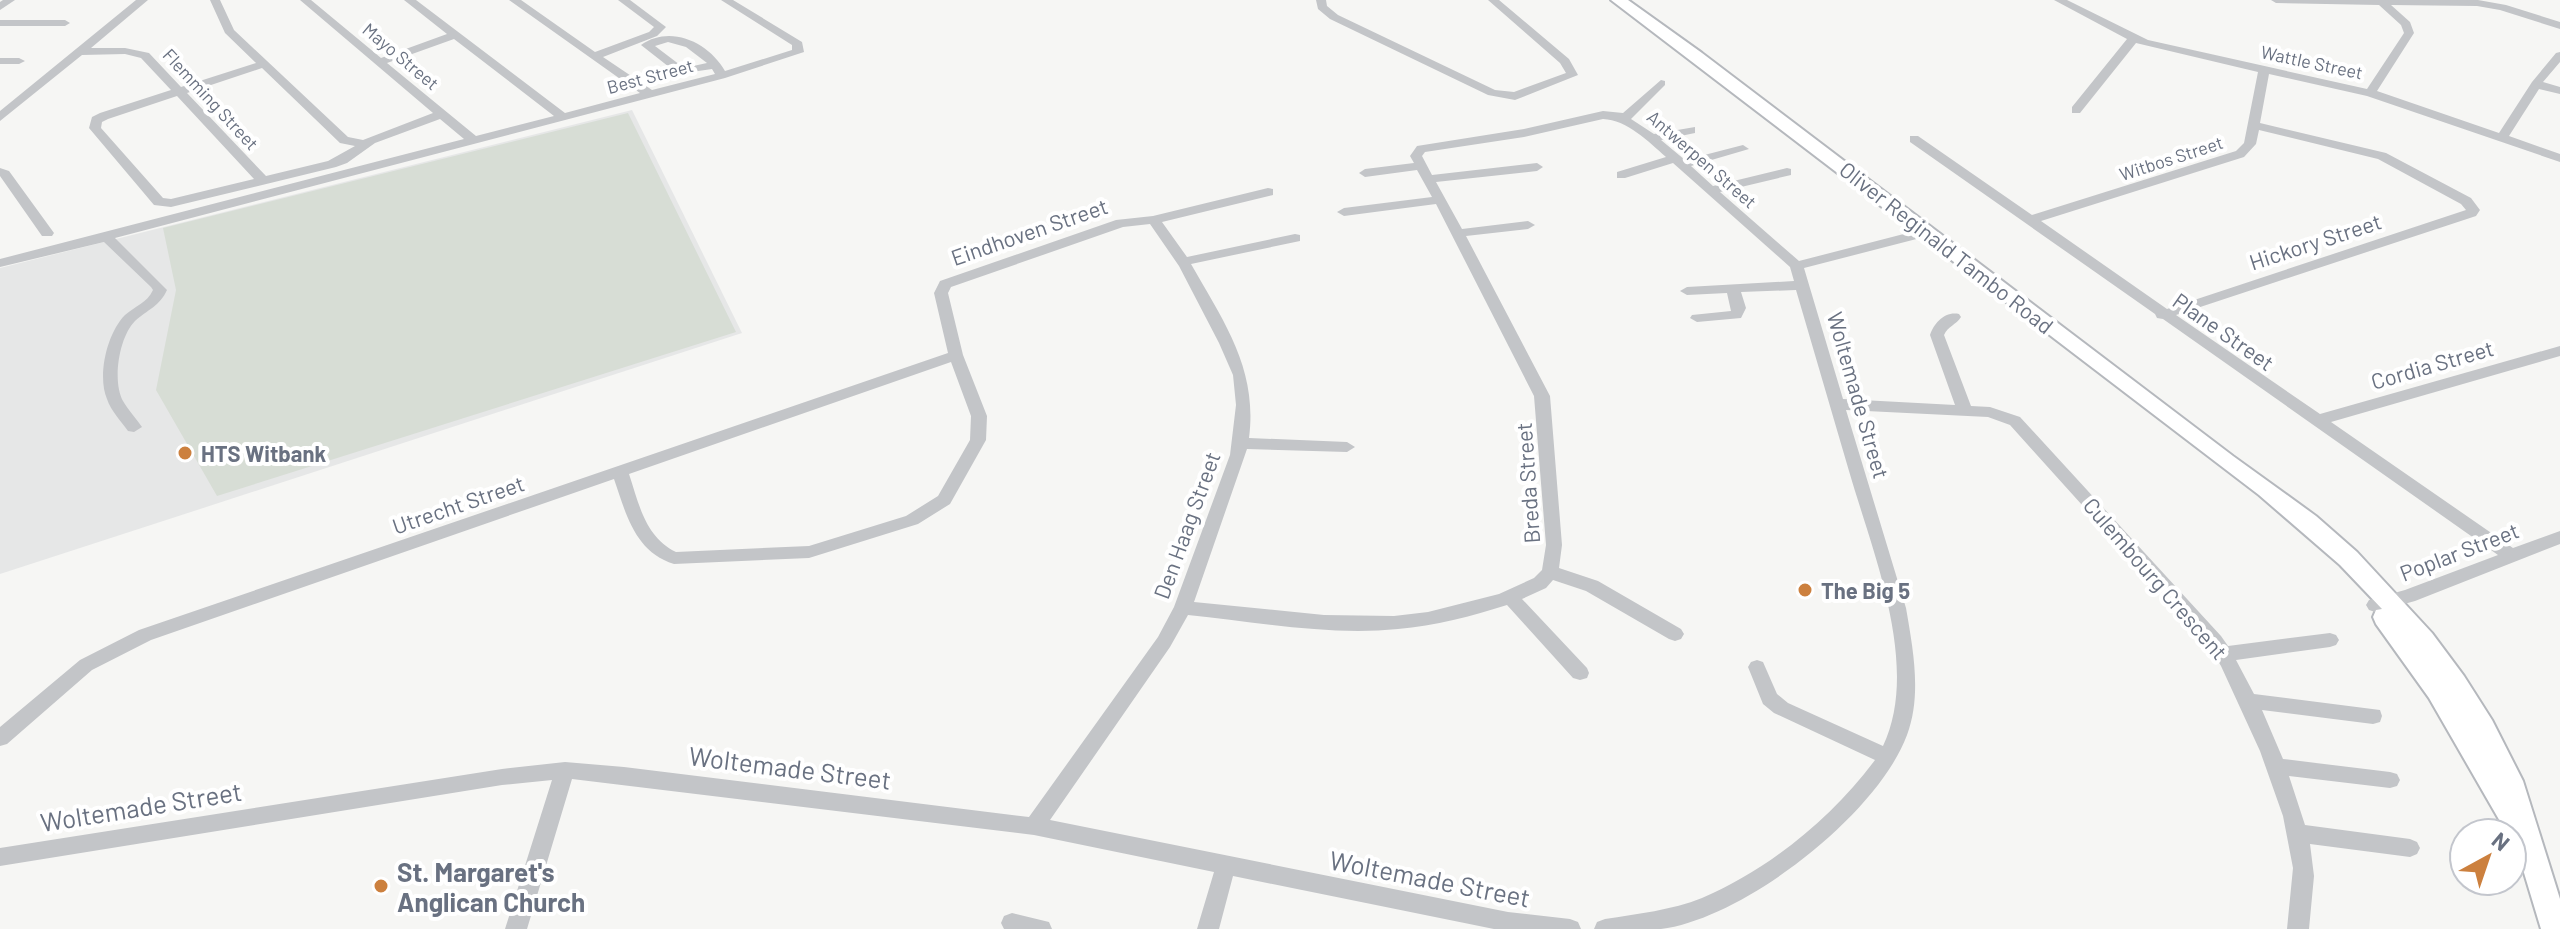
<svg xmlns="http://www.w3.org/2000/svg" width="2560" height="929" font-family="Barlow,sans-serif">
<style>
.built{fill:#e6e7e7}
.green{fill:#d7ddd5}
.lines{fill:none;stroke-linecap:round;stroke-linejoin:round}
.secondary-casing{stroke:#b5b8bd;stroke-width:4}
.minor{fill:#c3c5c8;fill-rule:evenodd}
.secondary{fill:#fff;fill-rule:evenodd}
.poi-dot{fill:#cc803e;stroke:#fff;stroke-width:3}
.labels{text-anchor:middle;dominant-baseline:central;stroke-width:8;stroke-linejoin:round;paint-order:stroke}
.far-street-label{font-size:18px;fill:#697181;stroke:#fff}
.street-label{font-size:22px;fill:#697181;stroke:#fff}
.poi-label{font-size:22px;font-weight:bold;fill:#697181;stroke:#fff;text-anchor:start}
.near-street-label{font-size:26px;fill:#697181;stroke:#fff}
.near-poi-label{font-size:26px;font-weight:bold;fill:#697181;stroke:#fff;text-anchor:start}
</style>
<rect width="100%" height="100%" fill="#f6f6f4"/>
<!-- built -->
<path class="built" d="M632,110L742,333L0,574V268Z"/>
<!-- green -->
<path class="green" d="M628,113L736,332L217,496L156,390L176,290L163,228Z"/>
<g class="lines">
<defs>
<path id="secondary" d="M1611,0H1628L1702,53L2233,456L2316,516L2357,552L2432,633L2464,676L2492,720L2523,781L2560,899V929H2541L2512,833L2505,830L2429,698L2376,624L2373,617L2376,610L2382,609L2340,565L2259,495Z"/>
</defs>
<!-- secondary casing -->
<use href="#secondary" class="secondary-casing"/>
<!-- minor -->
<path class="minor" d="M3,0H15L0,10V2Z
M136,0H148L91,48H125L149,53L181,87L256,63L225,33L210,0H220L234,30L348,137L363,140L433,113L300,0H311L381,58L447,34L404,0H416L565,113L640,93L509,0H521L595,52L649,32L654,27L618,0H630L666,27L657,36L603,57L652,90L715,74L712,69L678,74L641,45C671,24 709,43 725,71L792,50V45L721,0H733L802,42L804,52L725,78L115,238L167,290C160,306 147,310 135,321C119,337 112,381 123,401C128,410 136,418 142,427L134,432L128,431C121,421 111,411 107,399C97,376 107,333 125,315C135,306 147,303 153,290L151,287L104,242L0,267V259L464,139L440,119L375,143L347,163L336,167L171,207L154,205L89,128L92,117L100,113L171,90L141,58L125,54L82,55L0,121V111ZM454,39L554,116L476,136L387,63ZM668,42L686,47L707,63L684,68L655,46ZM262,68L340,143L355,146L328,161L266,176L187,93ZM177,96L254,179L171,199L163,198L101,128L102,122L108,119Z
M1316,0H1326L1327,6L1338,15L1495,90L1514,92L1566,73L1560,63L1488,0H1499L1569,59L1578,75L1515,100L1488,95L1330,19L1318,9Z
M2054,0H2067L2148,40L2367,89L2404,33L2401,25L2379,5L2276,3L2271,0H2478L2506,5L2560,22V29L2500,10L2477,6L2391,5L2410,22L2414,33L2377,91L2499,133L2532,82L2556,53L2560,52V62L2543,82L2560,87V94L2539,89L2509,136L2560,154V162L2367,96L2269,74L2260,123L2386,153L2471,198L2480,210L2476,216L2176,315L2320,414L2560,346V356L2331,422L2513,548L2560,531V544L2415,601L2375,612L2369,610L2366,605L2369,600L2405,590L2498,555L2163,319L2157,318L2155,314L1910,142V136H1918L2032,215L2236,151L2244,143L2258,72L2136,43L2080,113H2072V107L2127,39ZM2259,130L2378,159L2461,204L2466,210L2167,309L2041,221L2244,157L2256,144Z
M0,20H65L70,23L65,26H0Z
M0,58H19L25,61L19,64H0Z
M1661,80L1665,81V85L1631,119L1654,134L1695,127V133L1661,140L1685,160L1743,145L1749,149L1691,166L1713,186L1787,168L1791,169V175L1720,192L1799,261L1927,228L1934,232L1932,235L1804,268L1843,399L1955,405L1930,335C1934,323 1945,311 1959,314L1961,317C1956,325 1948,326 1944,335L1971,406L1990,407L2020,417L2221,636L2228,646L2330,633L2336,635L2339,640L2336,645L2330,647L2236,660L2254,694L2380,710L2382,716L2380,722L2373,724L2262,710L2283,759L2390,772L2397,774L2400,780L2397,786L2390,788L2289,776L2305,825L2410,839L2417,842L2420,848L2417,854L2410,857L2310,844L2314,876L2309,929H2287L2293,868L2283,816L2260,751L2221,666L2209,646L2010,425L1988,417L1846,410L1906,608C1913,649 1922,695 1907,735C1878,814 1745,918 1661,929C1640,929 1616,929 1594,929L1597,922L1605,919C1637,914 1672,910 1702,898C1768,870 1832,818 1875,760L1774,713L1763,704L1748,667L1751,662L1757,660L1763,662L1777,694L1788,703L1883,746C1921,666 1872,551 1849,471C1831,410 1814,351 1796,290L1741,292L1746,308L1741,318L1697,322L1690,318L1692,315L1731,311L1727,293L1687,295L1680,291L1687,287L1794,281L1790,267L1673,163L1625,178H1617V172L1666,157C1648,141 1627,120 1603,119L1524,137L1425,152L1422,156L1432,175L1537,163L1543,167L1537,171L1436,182L1462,229L1528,221L1535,225L1528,229L1466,236L1550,396L1562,545L1559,568L1598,581L1681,629L1684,634L1681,639L1675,641L1669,639L1586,591L1553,580L1546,588L1522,599L1587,668L1589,673L1587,678L1580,680L1573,678L1507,605C1472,616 1435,626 1398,629C1329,636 1256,622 1188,615L1170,647L1050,820L1508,912L1570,919L1578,922L1581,929H1494L1233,876L1219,929H1197L1214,872L1034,835L572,779L527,929H505L552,780L502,785L0,866V848L502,769L565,762L624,767L1029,817L1158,637L1174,607L1230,455L1236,405L1233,375L1219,343L1179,266L1150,224L1123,227L951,287L948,293L963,355L987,416L986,440L950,504L918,524L809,558L674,564C635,552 626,514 614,479L151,640L92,670L7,744L0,746V727L80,660L139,630L948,353L934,293L940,281L1116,220L1153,216L1268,188L1273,189V195L1162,222L1187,257L1295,234L1300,235V241L1191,264C1224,322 1258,369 1249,438L1347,442L1355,447L1347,452L1247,449L1194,602L1324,615L1394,616L1428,612L1499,594L1534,578L1542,570L1546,545L1534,396L1436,204L1344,216L1337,212L1344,208L1432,197L1417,170L1365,177L1359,173L1365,169L1414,163L1410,156L1417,146L1524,129L1603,111L1623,113ZM951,362L971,416L970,440L938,496L906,516L809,546L676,552C645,537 639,504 629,474Z
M0,168L9,171L54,233L52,236H42L0,176Z
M1012,913L1049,922L1052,929H1004L1001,923L1004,916Z"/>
<!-- secondary -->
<use href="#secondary" class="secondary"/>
</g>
<!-- markers -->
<g class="poi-dot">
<circle cx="185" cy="453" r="8"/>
<circle cx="1805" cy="590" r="8"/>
<circle cx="381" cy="886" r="8"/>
</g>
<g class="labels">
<!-- far-street labels -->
<g class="far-street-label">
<text transform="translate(401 56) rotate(40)">Mayo Street</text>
<text transform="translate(2312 62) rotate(12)">Wattle Street</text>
<text transform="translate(650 76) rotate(-15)">Best Street</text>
<text transform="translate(211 99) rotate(47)">Flemming Street</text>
<text transform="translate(2171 158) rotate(-18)">Witbos Street</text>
<text transform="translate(1702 159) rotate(41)">Antwerpen Street</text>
</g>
<!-- street labels -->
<g class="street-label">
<text transform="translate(1029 231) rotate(-19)">Eindhoven Street</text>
<text transform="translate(2315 241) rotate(-18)">Hickory Street</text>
<text transform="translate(1947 247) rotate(38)">Oliver Reginald Tambo Road</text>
<text transform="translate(2224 331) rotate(35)">Plane Street</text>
<text transform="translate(2432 364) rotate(-16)">Cordia Street</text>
<text transform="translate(1859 395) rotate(74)">Woltemade Street</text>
<text transform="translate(1527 483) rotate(-94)">Breda Street</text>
<text transform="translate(458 504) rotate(-19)">Utrecht Street</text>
<text transform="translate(1186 525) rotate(-70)">Den Haag Street</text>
<text transform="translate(2459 551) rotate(-21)">Poplar Street</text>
<text transform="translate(2156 578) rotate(49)">Culembourg Crescent</text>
</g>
<!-- poi labels -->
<g class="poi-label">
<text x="201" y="453">HTS Witbank</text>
<text x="1821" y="590">The Big 5</text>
</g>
<!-- near-street labels -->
<g class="near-street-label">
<text transform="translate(790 767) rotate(7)">Woltemade Street</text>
<text transform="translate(141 806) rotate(-9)">Woltemade Street</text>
<text transform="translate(1430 878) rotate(11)">Woltemade Street</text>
</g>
<!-- near-poi labels -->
<g class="near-poi-label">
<text x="397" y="871">St. Margaret's<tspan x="397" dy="30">Anglican Church</tspan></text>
</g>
</g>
<!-- north arrow -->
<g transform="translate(2488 857) rotate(40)"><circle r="38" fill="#ffffff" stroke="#c3c6cd" stroke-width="2"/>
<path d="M0-6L14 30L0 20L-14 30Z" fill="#cc803e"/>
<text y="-12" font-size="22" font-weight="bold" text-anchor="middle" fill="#697181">N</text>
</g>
</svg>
